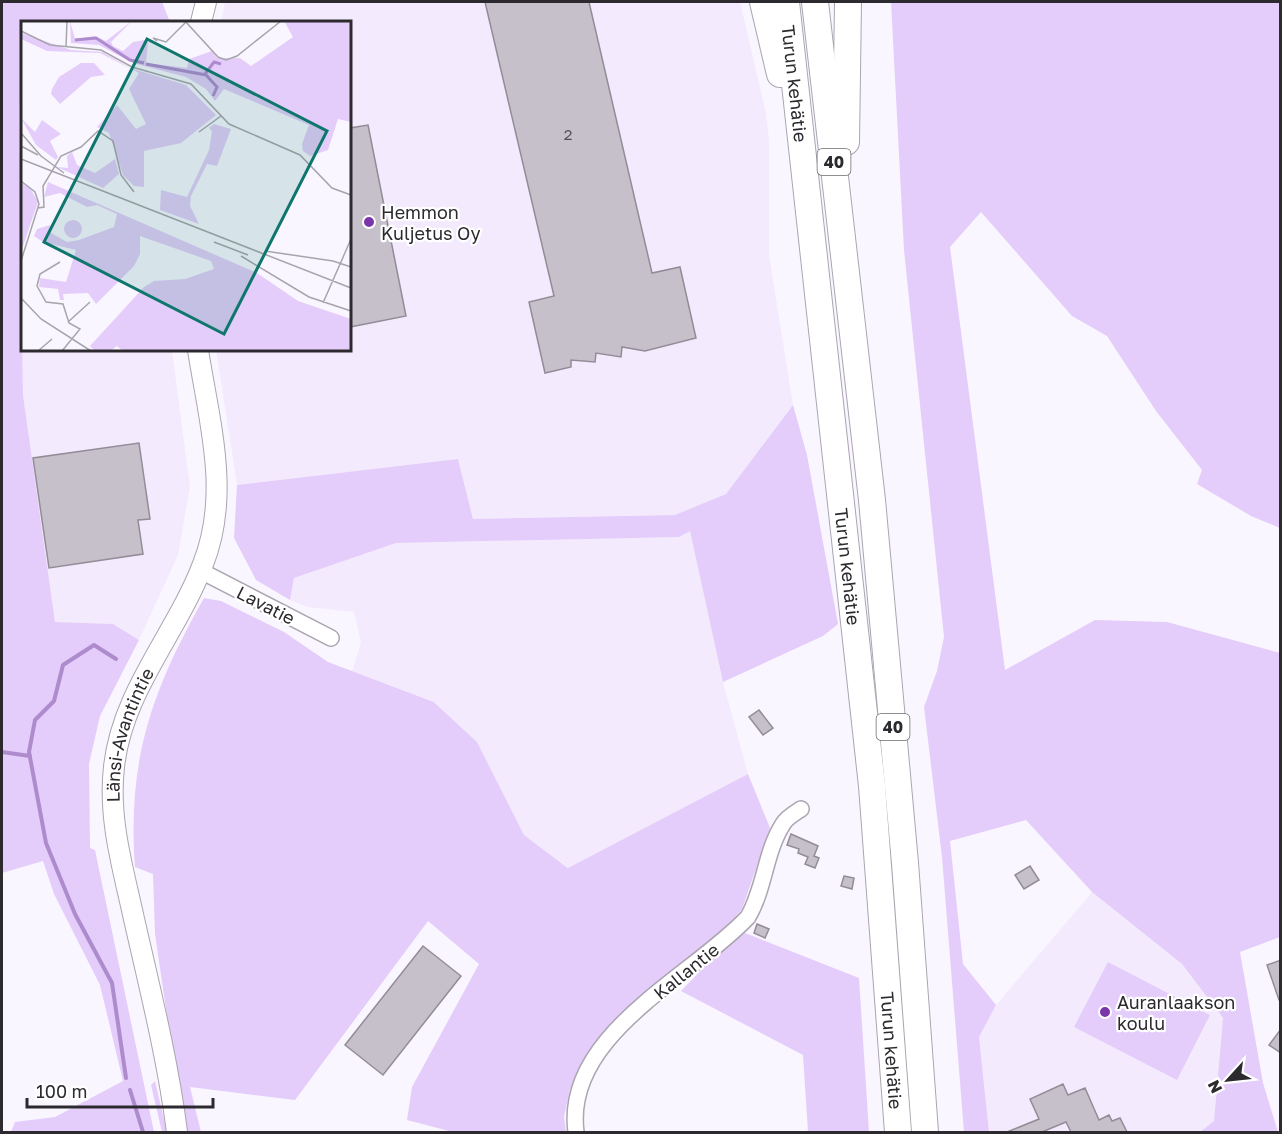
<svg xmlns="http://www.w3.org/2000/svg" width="1282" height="1134" font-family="'Golos Text',sans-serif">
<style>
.built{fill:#f4eafd}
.green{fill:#e4cdfa}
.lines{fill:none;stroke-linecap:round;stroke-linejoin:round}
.stream{stroke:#ae8bcd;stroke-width:4}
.building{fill:#c6c0cb;stroke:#928c97;stroke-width:1.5}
.street-casing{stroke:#aaa5b0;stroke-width:18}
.secondary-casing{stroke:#aaa5b0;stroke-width:22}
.highway-casing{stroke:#aaa5b0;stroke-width:28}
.street{stroke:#fff;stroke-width:15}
.secondary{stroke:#fff;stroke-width:20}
.highway{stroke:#fff;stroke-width:26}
.poi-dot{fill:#7a35a9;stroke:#fff;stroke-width:2}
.labels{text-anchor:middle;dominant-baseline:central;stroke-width:4.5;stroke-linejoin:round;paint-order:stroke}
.number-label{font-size:15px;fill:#525055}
.shield{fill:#fff;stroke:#6b6a6d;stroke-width:1.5}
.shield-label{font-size:16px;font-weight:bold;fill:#2c2a2e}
.street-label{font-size:18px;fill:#2c2a2e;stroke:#fff}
.poi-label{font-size:18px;fill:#2c2a2e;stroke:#fff;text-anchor:start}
.inset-river{fill:none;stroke:#ae8bcd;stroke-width:3}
.inset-road{fill:none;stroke:#a8a4ab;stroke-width:1.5}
.view{fill:#0f766e;fill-opacity:0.15;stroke:#0f766e;stroke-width:3}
.inset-edge{fill:none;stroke:#2c2a2e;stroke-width:3}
</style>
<rect width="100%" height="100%" fill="#faf6ff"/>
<!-- built -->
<path class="built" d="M225,2H740L766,113L769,140V255L793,405L726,494L675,515L473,519L458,459L237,485L216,350H350V22H221Z
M19,102H22V350H172L190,487L178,555L139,640L113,624L55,622L23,395Z
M690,530L723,682L748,774L569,868L524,835L477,742L435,702L352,671L361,643L354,612L308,607L290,600L294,578L396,543L679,537Z
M1092,892L1182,964L1223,1018L1214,1121L1200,1132H989L979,1037L996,1005Z"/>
<!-- green -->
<path class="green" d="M2,2H162L170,22H22V102L19,103L23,395L55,622L113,624L139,640L100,716L89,764L90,848L95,850L154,1132H11L15,1122L55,1117L123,1081L100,985L54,894L43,861L2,873Z
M891,2H1280V528L1251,516L1197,484L1202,470L1156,411L1107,336L1072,316L981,212L950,247L1005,670L1095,620L1167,622L1280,653V937L1240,952L1263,1083L1278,1132H1200L1214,1121L1223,1018L1182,964L1092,892L1026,820L950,841L963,964L996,1005L979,1037L989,1132H964L942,857L924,707L937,671L944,637L904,250Z
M793,405L807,455L838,624L823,636L723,682L690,531L679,537L396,543L294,578L290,600L256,580L234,538L237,485L458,459L473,519L675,515L726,494Z
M204,598L221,601L284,632L328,662L434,702L477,742L524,835L568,868L748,774L770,828L742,909L720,935L610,1026L570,1089L564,1117L566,1132H453L407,1120L412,1087L479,964L428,921L295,1100L190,1087L201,1132H184L155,934L153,874L135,867C127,760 152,690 204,598Z
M745,933L859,978L869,1132H808L803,1055L681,991L714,957Z
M1108,962L1210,1015L1177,1080L1074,1027Z
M155,1081L167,1132H162L151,1085Z"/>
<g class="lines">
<!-- stream -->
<path class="stream" d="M116,659L94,645L63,665L54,701L35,720L29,752L46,843L75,914L112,983L126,1078
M2,752L30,756
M130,1090L143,1132"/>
</g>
<!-- building -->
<path class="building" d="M485,2H589L652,273L680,267L696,338L645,351L622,347L621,357L596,353L595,362L571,360V367L545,373L529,302L554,296Z
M368,125L406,316L350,327V128Z
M139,443L150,519L138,520L143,554L49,568L33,458Z
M759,710L773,728L763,735L749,717Z
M791,834L818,846L814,856L819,858L815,868L805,864L808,857L798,853L799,849L787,845Z
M1030,866L1039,880L1024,889L1015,875Z
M844,876L854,878L852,889L841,886Z
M757,924L769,929L765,938L754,933Z
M423,946L461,976L383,1075L345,1045Z
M1281,960V1000H1279L1267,965Z
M1281,1029V1053L1269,1045Z
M1063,1084L1068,1095L1085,1088L1099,1120L1109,1115L1112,1121L1120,1118L1127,1132H1071L1066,1122L1042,1132H1007L1039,1119L1030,1099Z"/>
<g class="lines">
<defs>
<path id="street" d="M201,571L331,638
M576,1132C563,1035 692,977 748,917C765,888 765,852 783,824C786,818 795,813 801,809"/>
<g id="secondary">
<path d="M201,22L206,2"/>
<path id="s1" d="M177,1132C168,1061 150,989 134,919C123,868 108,819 114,767C122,691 177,633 203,564C231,494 209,421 198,350"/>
</g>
<g id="highway">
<path d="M763,2L780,74"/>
<path id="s2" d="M786,2L872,786L898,1132"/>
<path d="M815,2L872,500L905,863L925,1132"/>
<path d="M846,142L848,2"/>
</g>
</defs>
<!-- street casing -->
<use href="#street" class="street-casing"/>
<!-- secondary casing -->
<use href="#secondary" class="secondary-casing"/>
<!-- highway casing -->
<use href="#highway" class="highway-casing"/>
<!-- street -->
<use href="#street" class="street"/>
<!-- secondary -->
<use href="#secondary" class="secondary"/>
<!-- highway -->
<use href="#highway" class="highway"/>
</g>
<!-- markers -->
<g class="poi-dot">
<circle cx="369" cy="222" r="6"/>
<circle cx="1105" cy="1012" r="6"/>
</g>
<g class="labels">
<!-- number labels -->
<g class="number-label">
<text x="568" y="134">2</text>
</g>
<!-- shield labels -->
<g class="shield">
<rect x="817.5" y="149" width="33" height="26" rx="4.5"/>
<rect x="876.5" y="714" width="33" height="26" rx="4.5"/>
</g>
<g class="shield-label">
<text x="834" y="162">40</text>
<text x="893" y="727">40</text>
</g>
<!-- street labels -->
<g class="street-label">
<text stroke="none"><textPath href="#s2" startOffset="82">Turun kehätie</textPath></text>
<text stroke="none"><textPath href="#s2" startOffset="568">Turun kehätie</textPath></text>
<text transform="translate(266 605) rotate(27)">Lavatie</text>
<text stroke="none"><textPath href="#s1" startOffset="406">Länsi-Avantintie</textPath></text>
<text transform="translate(686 971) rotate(-39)">Kallantie</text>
<text stroke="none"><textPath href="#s2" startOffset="1054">Turun kehätie</textPath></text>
</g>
<!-- poi labels -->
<g class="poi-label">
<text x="381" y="212">Hemmon<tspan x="381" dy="21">Kuljetus Oy</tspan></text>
<text x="1117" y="1002">Auranlaakson<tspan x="1117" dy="21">koulu</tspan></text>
</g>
</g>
<!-- overview -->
<g transform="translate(21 21)">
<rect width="330" height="330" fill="#faf6ff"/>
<path d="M49,0L54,18L74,15L85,20L111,0L90,21L92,25L102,30L112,21L124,19L127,21L125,42L166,47L168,38L191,30L196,37H219L230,45L272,16L263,0H330V101L317,98L307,129L289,135L282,130L281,123L288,104L203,68L194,80L185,68L165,56L112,42L78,24L50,22ZM0,12L50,29L81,31L109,47L165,64L195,94L160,122L123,130V166L113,165L102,154L88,112L76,106L96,84L115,108L125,103L108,68L118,52L79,32L26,30L0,18ZM60,42H73L84,54L70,56L39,83L30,73L31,68L38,56ZM0,97L14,111L21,99L40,113L29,120L37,136L35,139L15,124ZM193,103L210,108L196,145L186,143L170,175L169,185L178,203L139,189L140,169L166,176L188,129L191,110L188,107ZM51,131L56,144L74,152L94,138L98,153L82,167L36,146L47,147L46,135ZM27,161L236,252L277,280L330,298V330H102L96,325L89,330H74L69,325L123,266L133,260L164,258L193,248L190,240L119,215V233L113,245L75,283L67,272L42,273L43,279H39L37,268L18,266L19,257L45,261L55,229L22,221L13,215L16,208L29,204L30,212L46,221L58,219L93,206L96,193L76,184L66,186L39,172L23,176ZM0,162L9,167L17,181L0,231ZM43 208a9 9 0 1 1 18 0a9 9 0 1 1-18 0Z" fill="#e4cdfa"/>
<path class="inset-river" d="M54,19L75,17L109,39L123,42M125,43L185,54L196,66L192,75M184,53L193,41L200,43"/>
<path class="inset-road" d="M164,0L197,36L205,39L216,35L260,0M0,10L29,24L80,29L111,46L170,63L208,103L279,134L311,167L330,174M136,20L132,17L145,21L165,1M45,26L46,0M178,111L200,95M0,112L20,135L43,152M0,125L17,134M0,138L330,267M0,160L14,171L18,183L0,240M17,187L23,186L22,165L40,135L60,126L77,110L92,120L100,154L113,171M193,221L227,234M244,230L312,240L330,246M220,235L288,276L330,290M39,241L19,253L16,265L25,281L42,283L48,302L59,308L41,330M0,277L20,298L70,330M302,282L330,218M47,301L69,281M17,330L31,318"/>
<path class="view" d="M126,18L306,110L203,313L23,221Z"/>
<rect width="330" height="330" class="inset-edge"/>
</g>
<!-- border -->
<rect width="1282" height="1134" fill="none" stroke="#2c2a2e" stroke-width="6"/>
<!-- north arrow -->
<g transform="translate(1228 1080) rotate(243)" stroke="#ffffff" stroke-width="4.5" paint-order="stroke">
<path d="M0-4.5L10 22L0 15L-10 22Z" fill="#2c2a2e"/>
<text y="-9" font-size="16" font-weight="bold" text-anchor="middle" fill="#2c2a2e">N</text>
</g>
<!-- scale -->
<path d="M27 1098v9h186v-9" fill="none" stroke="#2c2a2e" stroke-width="3"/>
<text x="36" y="1098" font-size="18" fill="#2c2a2e" stroke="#ffffff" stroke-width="4.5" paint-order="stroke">100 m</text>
</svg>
